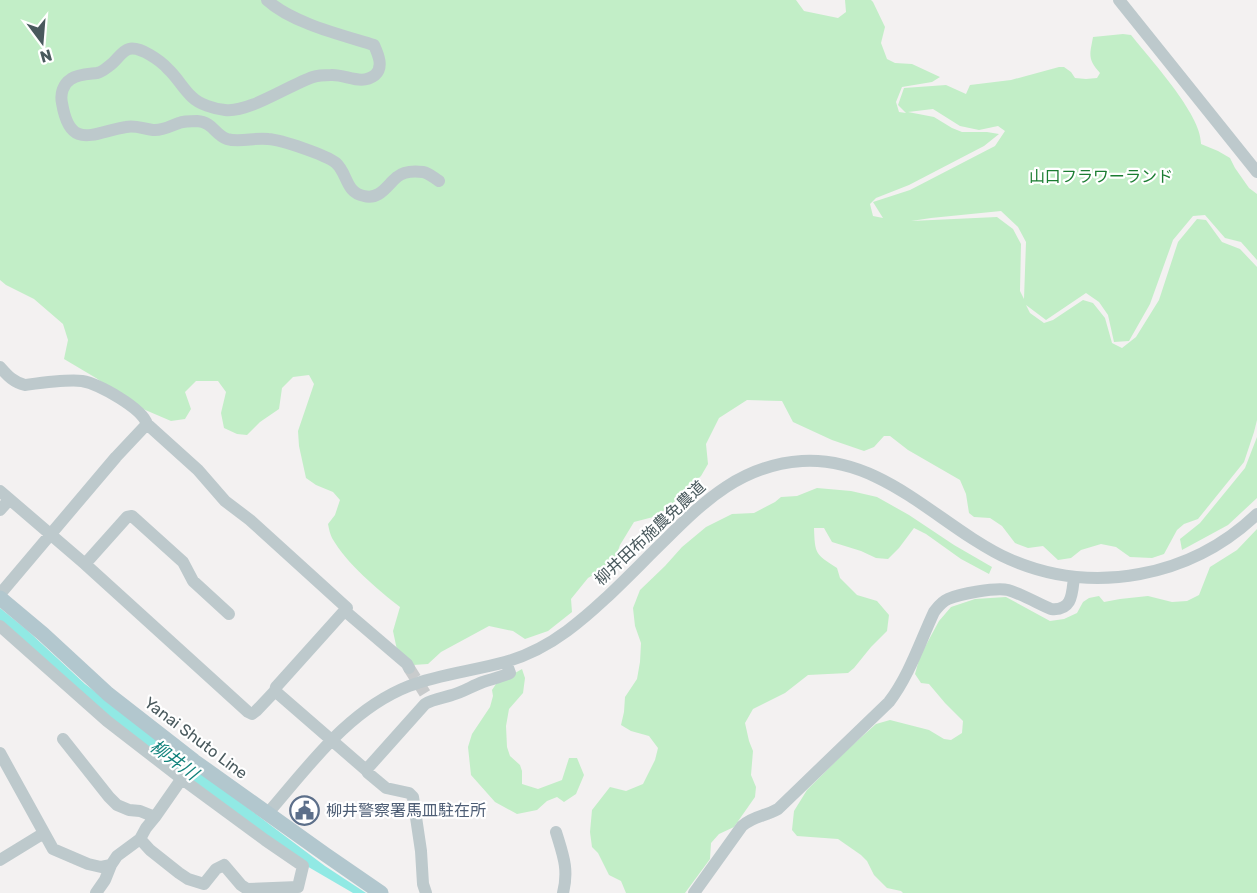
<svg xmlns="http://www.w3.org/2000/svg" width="1257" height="893" font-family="Rubik,'Noto Sans JP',sans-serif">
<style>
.green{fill:#c2eec7;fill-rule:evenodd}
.water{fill:#91e9e4}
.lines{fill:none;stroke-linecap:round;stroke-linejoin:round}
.minor-tunnel{stroke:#c8cbcc;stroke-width:12;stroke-dasharray:12 6;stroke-linecap:butt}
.minor{stroke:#bdc9cc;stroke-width:12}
.major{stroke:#b2c7ce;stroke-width:15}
.labels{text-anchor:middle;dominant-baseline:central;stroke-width:4.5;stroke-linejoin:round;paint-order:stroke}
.park-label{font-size:16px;fill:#1c7d33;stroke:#fff}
.street-label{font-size:16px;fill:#49595d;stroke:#fff}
.service-label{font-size:16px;fill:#4e5e75;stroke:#fff;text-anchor:start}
.water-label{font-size:18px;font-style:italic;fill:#12827c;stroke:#fff}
</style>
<rect width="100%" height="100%" fill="#f3f1f1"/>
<!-- green -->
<path class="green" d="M0,0H796L804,11L838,18L846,12L845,0H871L873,2L885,27L881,43L887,59L895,63L912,64L940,77L932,82L902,87L896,102L899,112L906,113L898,105L904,88L946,85L966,94L970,85L1011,80L1059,67H1064L1071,72L1075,78L1086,79L1097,78L1100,73C1087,58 1090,55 1093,37L1123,34L1131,35C1150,59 1202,115 1201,144L1218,151L1230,158L1235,168L1249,188L1257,194V260L1241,242L1225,238L1205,215L1193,216L1173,240L1150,304L1129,341L1114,342L1108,315L1099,302L1086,293L1046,320L1026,305L1030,313L1044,323L1053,320L1083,300L1093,303L1105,318L1112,343L1122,348L1136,337L1159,300L1178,242L1197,219L1206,220L1222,242L1240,249L1257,267V420L1254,432L1244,462L1198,519L1184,524L1177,530L1164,554L1152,558L1130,557L1116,547L1101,544L1081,550L1071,558L1058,560L1043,546L1028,548L1015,543L1002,526L990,518L974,517L969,513L966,494L960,480L908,450L890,436H884L874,447L864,451L832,440L793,422L782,401L747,400L719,418L706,444L708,464L701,476L673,503L657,516L634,522L620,545L614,562L588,578L571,599L572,612L548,631L525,639L513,631L489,626L441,652L428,664L413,665L397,650L393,631L400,607C377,589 347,564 332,538C330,534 329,529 328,524L335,515L340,500L333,492L316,485L306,478L299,446L298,431L314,384L309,375L293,377L282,388L279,409L260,422L247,435L237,434L224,428L221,413L226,392L218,381H196L185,392L191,409L185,419L171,421L136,406L96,378L64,359L68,340L63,324L34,299L6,285L0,280ZM933,109L960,126L979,130L998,126L1005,131L995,146L910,190L873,202L883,218L873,216L870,204L876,198L909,185L984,146L999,134L987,132H962L952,128L934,117L908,112ZM1001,211L1018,227L1026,242L1024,299L1020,291L1021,244L1013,229L997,217L911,221L931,218Z
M1257,437V498L1228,525L1182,550L1180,539L1200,523L1245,468Z
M817,488L851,491L877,497L909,515L954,545L992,567L989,574L961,559L926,534L914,528L899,548L888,559L876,558L861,551L832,542L824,528H814C815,554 815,554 837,568L840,578L857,595L877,601L889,615L887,631L871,647L854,668L848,673L808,675L785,693L753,709L745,723L749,741L753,751L751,775L756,787L755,797L734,827L719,834L711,843L710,859L685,893H626L621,881L609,875L598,853L592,847L590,832L592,810L610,787L626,791L643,784L655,760L658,748L649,736L631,731L621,725L624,712L625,697L637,679L640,662L641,643L635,626L633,608L640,590L665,566L682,547L706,527L732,514L754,513L775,502L781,497L797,496Z
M1257,529V893H903L901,891L887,888L874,875L867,861L861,855L838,839L797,836L792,830L794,811L807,790L848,749L876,724L890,720L929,730L944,739L951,740L962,733L963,721L945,703L929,684L921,683L915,674L920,656L939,621L951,607L975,599L1006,597L1050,621L1064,619L1077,613L1083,602L1089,598L1099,596L1104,602L1120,599L1148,596L1172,602L1187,601L1199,595L1210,567L1237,550Z
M522,669L525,678L523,693L509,709L506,726L507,747L510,756L520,765L522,771V784L538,789L562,780L569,758H577L584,775L576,794L564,802L557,797L547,801L537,810L517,814L495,802L471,775L468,747L472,734L490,707L493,696L492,690L496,684Z"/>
<!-- water -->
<path class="water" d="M0,608L27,630L85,684L269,824L325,866L366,893H353L305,865L110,718L0,622Z"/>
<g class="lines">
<!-- minor-tunnel -->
<path class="minor-tunnel" d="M409,668L426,695"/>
<!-- minor -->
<path class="minor" d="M267,0C292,23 342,35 374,45C378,54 384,67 375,75C361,86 346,74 331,75C326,75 319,75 313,77C289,85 249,113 225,110C214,109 199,104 192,97C183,89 177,77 168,69C161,61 140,46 129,49C121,51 116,62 109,66C105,69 102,72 97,73C89,74 78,74 71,79C63,84 60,94 62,103C70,152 94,132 126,127C136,125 143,129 153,130C163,131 170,126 179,123C184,121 192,121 197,121C213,122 215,135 227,139C240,143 255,137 268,139C282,140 326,155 336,163C348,174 345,192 364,196C380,200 387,185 397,177C404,171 415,171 423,172C429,173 434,178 439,181
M1119,0L1257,172
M0,367C8,376 13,382 25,385C40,383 68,379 82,381C99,384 142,408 147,424L198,470L225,501L250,520L347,608L276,687L275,691
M0,491L85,564L248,712L252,714L256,711L275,691L366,770L425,704C433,699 443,698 452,695C463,692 472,686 483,682C492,679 501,677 510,673L506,662
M0,510L9,500
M85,564L127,517L132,516L183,562L193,581L229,614
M0,594L116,457L147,424
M345,611L407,664L409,668
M0,626L107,721L182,779L265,840L303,866L298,887L247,889L241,885L224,865L216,869L204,884L188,879L179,873L150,850L140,839
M63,739L109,797L117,805L129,810L140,811L155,817
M0,753L53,849L88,864L101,867L111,865L117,856L140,839L146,828L155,817L194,761
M366,770L368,773L386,788L409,793L413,797L421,851L423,884L426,893
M268,813C309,766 348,710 409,686C439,674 473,671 505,662C527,656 548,645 567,631C602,605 633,571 665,540C705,500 742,465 802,461C870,457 920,505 973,539C984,546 997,554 1009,559C1093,596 1191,577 1257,514
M556,832C563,855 569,869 563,893
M0,860L44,833
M96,893L105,880L111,865
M694,893L742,826C755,815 764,817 778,809L889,702C909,676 920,642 934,612C938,607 941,602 948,599C959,594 996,587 1008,590C1022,594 1037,603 1051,609C1073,611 1072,593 1074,577"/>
<!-- major -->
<path class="major" d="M0,598L43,634L108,694L194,761L326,855L381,893"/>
</g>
<!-- icons -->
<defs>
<symbol id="civic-ring" viewBox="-11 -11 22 22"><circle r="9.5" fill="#fff" stroke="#5c6f8a" stroke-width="1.5"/><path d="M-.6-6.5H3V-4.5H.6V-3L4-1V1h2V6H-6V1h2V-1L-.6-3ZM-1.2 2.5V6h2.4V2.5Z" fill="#5c6f8a"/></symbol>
</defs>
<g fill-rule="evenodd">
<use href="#civic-ring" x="288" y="794" width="33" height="33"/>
</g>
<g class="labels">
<!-- park labels -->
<g class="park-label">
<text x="1101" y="176">山口フラワーランド</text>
</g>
<!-- street labels -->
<g class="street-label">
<text transform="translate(650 533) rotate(-43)">柳井田布施農免農道</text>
<text transform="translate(196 738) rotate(37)">Yanai Shuto Line</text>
</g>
<!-- service labels -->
<g class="service-label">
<text x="326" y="810">柳井警察署馬皿駐在所</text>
</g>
<!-- water labels -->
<g class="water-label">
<text transform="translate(174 760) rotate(36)">柳井川</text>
</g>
</g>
<!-- north arrow -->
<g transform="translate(42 42) rotate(164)" stroke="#ffffff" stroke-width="4.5" paint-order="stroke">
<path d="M0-4.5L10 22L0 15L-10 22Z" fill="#49595d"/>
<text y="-9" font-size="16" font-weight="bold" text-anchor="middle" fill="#49595d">N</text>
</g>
</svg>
